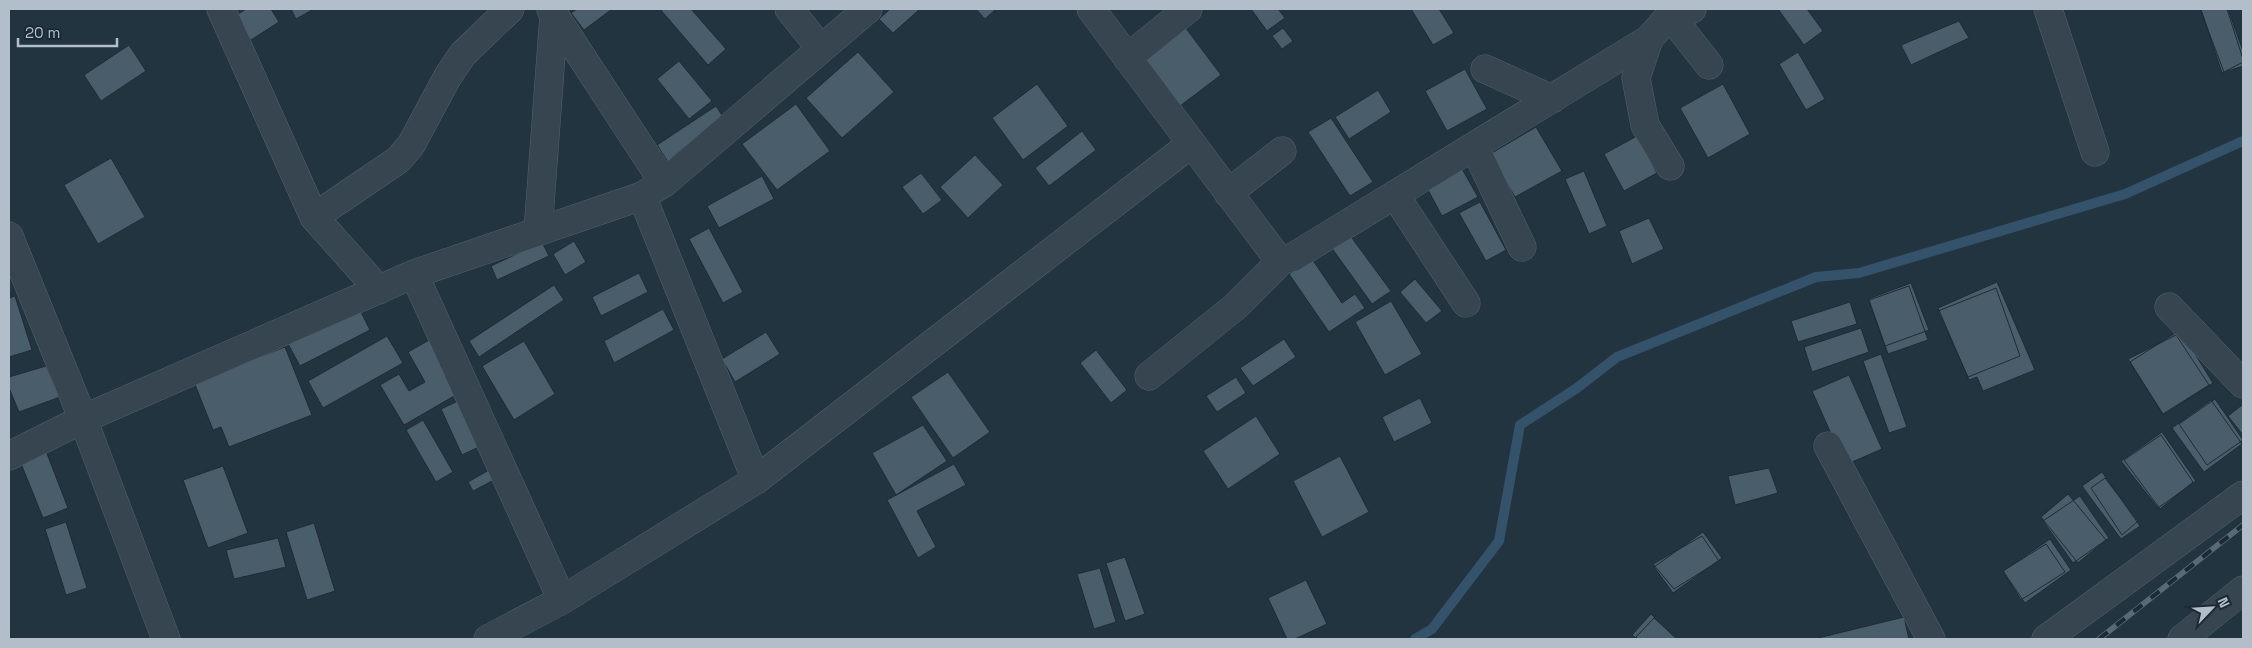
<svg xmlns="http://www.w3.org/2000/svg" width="2252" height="648" font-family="'Space Grotesk',sans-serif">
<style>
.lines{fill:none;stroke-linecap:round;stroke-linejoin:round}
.stream{stroke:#345269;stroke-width:10}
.building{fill:#4a5d6b;stroke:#1d2c36}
.street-casing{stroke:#54626d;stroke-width:29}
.street{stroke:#36454f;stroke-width:28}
.rail-casing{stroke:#586a77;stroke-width:5.5}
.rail{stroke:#1b2a34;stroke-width:4;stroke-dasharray:11;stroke-linecap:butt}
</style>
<rect width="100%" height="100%" fill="#223440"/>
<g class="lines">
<!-- stream -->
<path class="stream" d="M1415,639L1432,629L1499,541L1520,425L1577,388L1617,357L1816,277L1859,273L2125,194L2243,141"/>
</g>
<!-- building -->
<path class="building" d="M246,9H271L279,22L251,40L235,16Z
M291,9H312V10L296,19Z
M577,9H612L584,30L571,13Z
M660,9H691L726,49L708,65Z
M890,9H920L893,33L879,19Z
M976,9H996L985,19Z
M1251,9H1278L1285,18L1267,31Z
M1411,9H1439L1454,33L1433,45Z
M1778,9H1807L1823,31L1804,45Z
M2200,9H2228L2243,51V62L2224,72Z
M2201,9H2227L2243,59V66L2222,73Z
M1959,21L1969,38L1911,65L1901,45Z
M1185,27L1221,75L1180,106L1144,58Z
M1283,28L1293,41L1282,49L1272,36Z
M129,45L146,71L101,101L84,75Z
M858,52L894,92L842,138L806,98Z
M1798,52L1825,99L1806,110L1779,64Z
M679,61L712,101L689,119L657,79Z
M1465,69L1487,109L1447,131L1425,91Z
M1037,84L1068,126L1023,160L992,118Z
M1723,84L1750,134L1708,158L1680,108Z
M1378,90L1391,112L1349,139L1335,117Z
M796,104L830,151L777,190L742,144Z
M716,106L727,123L668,162L657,145Z
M1331,118L1373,182L1350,196L1308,132Z
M1536,127L1562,171L1515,197L1490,154Z
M1082,131L1096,150L1049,186L1035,168Z
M1637,136L1657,173L1624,191L1604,154Z
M975,155L1003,185L968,218L940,187Z
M111,158L145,217L98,244L64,185Z
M1461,167L1478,197L1442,216L1426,186Z
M1584,171L1607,226L1589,234L1565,179Z
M921,173L942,200L923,214L902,187Z
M762,176L774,199L719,228L707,206Z
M1480,202L1506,250L1486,261L1459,213Z
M1649,218L1664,249L1632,264L1619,231Z
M709,228L743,292L723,303L689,239Z
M1349,234L1391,291L1372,304L1331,247Z
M574,241L586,262L565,275L553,254Z
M542,242L549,256L497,280L491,266Z
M1312,259L1342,303L1355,294L1365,308L1329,332L1289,274Z
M639,273L648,292L601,316L592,297Z
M1415,279L1442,311L1426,323L1400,292Z
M1997,282L2035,370L1983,391L1977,377L1969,380L1938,308Z
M1911,283L1929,330L1885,346L1868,299Z
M554,285L564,300L479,357L469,341Z
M1909,286L1928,340L1888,354L1869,300Z
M1996,288L2020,356L1968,377L1938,311Z
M15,296L32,350L9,357V298Z
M1391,301L1422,354L1385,375L1355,322Z
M1850,302L1857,324L1798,342L1791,321Z
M358,306L370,330L300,366L287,342Z
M663,309L674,330L614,363L604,341Z
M1861,328L1869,352L1812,372L1804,347Z
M2180,330L2213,383L2163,415L2130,362Z
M766,332L780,354L735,382L722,359Z
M2176,335L2209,385L2163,414L2128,359Z
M387,336L403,363L323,408L308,381Z
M431,339L461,392L404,425L380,385L399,374L409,391L425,382L408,352Z
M1284,339L1296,357L1253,386L1240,368Z
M524,341L555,394L514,420L482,366Z
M285,347L312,415L229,447L221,427L213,430L194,382Z
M1096,350L1127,390L1111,403L1080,363Z
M1881,354L1907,427L1889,433L1863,361Z
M46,366L60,397L19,412L9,388V377Z
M948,372L990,432L953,458L911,397Z
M1849,375L1882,449L1845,465L1812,391Z
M1236,377L1246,393L1217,412L1206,396Z
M1420,398L1432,423L1394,442L1382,417Z
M2215,399L2243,440L2207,465L2179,424Z
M460,400L481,446L462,455L441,409Z
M2211,400L2242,444L2204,472L2172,428Z
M2242,405L2243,407V435L2228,416Z
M1256,416L1280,454L1228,489L1203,451Z
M423,420L453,472L436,482L406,430Z
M923,425L947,461L896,495L872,453Z
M2162,432L2196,481L2158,508L2121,461Z
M2161,435L2193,482L2160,509L2124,460Z
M46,451L68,508L43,518L20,461Z
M1340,456L1369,512L1322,537L1293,481Z
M954,464L966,485L917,511L936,547L918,558L887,500Z
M223,466L248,533L208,548L183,480Z
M1769,468L1778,493L1735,505L1728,476Z
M489,470L494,480L473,491L468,482Z
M2102,472L2140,526L2121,539L2082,486Z
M2105,478L2138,521L2122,535L2091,488Z
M2068,494L2106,540L2078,563L2041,517Z
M2080,496L2109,538L2073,563L2043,521Z
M66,522L87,588L66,595L45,529Z
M314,523L335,591L307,600L286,532Z
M1703,532L1722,558L1673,593L1654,567Z
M1702,536L1719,561L1674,589L1653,564Z
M278,538L286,567L234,579L226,550Z
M2050,539L2071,570L2025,603L2003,571Z
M2046,544L2065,572L2021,600L2003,571Z
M1125,557L1145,614L1125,621L1106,563Z
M1100,568L1116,622L1094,629L1077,574Z
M1306,580L1327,624L1295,639H1287L1268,598Z
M1651,614L1677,639H1637L1632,635Z
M1904,617L1909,639H1814Z
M1654,618L1677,639H1638L1636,637Z"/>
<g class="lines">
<defs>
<path id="street" d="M221,9L314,217L379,290
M789,9L821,49
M1091,9L1273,252L1282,260
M2048,9L2095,152
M551,10L664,183
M1672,18L1709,65
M1649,39L1636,78L1645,125L1670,166
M1127,58L1188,9
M1485,69L1552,99
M1474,146L1522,247
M1228,193L1282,151
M1395,195L1466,303
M642,196L756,480
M314,217L398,160L411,145L448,76L463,54L510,9
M538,231L554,15
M9,236L83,419L166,639
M414,274L562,600
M2169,307L2243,384
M1149,376L1236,306L1282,260L1293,257L1649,39L1664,22L1692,9
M1828,446L1931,639
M9,456L83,419L414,274L642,196L664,183L868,9
M488,639L562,600L756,480L1191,144
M2046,639L2243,495
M2182,639L2243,590"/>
</defs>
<!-- street casing -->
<use href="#street" class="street-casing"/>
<!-- street -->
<use href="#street" class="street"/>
<defs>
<path id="rail" d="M2099,639L2243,525"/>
</defs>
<!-- rail casing -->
<use href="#rail" class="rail-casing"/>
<!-- rail -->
<use href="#rail" class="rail"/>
</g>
<!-- border -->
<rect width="2252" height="648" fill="none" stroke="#b2bfca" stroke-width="20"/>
<!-- north arrow -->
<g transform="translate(2212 608) rotate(65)" stroke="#1b2a34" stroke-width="4" paint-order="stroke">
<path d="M0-4L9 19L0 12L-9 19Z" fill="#b2bfca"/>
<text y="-8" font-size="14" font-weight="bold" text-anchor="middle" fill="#b2bfca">N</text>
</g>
<!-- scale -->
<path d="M18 38v8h99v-8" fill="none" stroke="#b2bfca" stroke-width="2.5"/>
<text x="25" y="38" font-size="15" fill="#b2bfca" stroke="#1b2a34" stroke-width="4" paint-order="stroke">20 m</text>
</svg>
